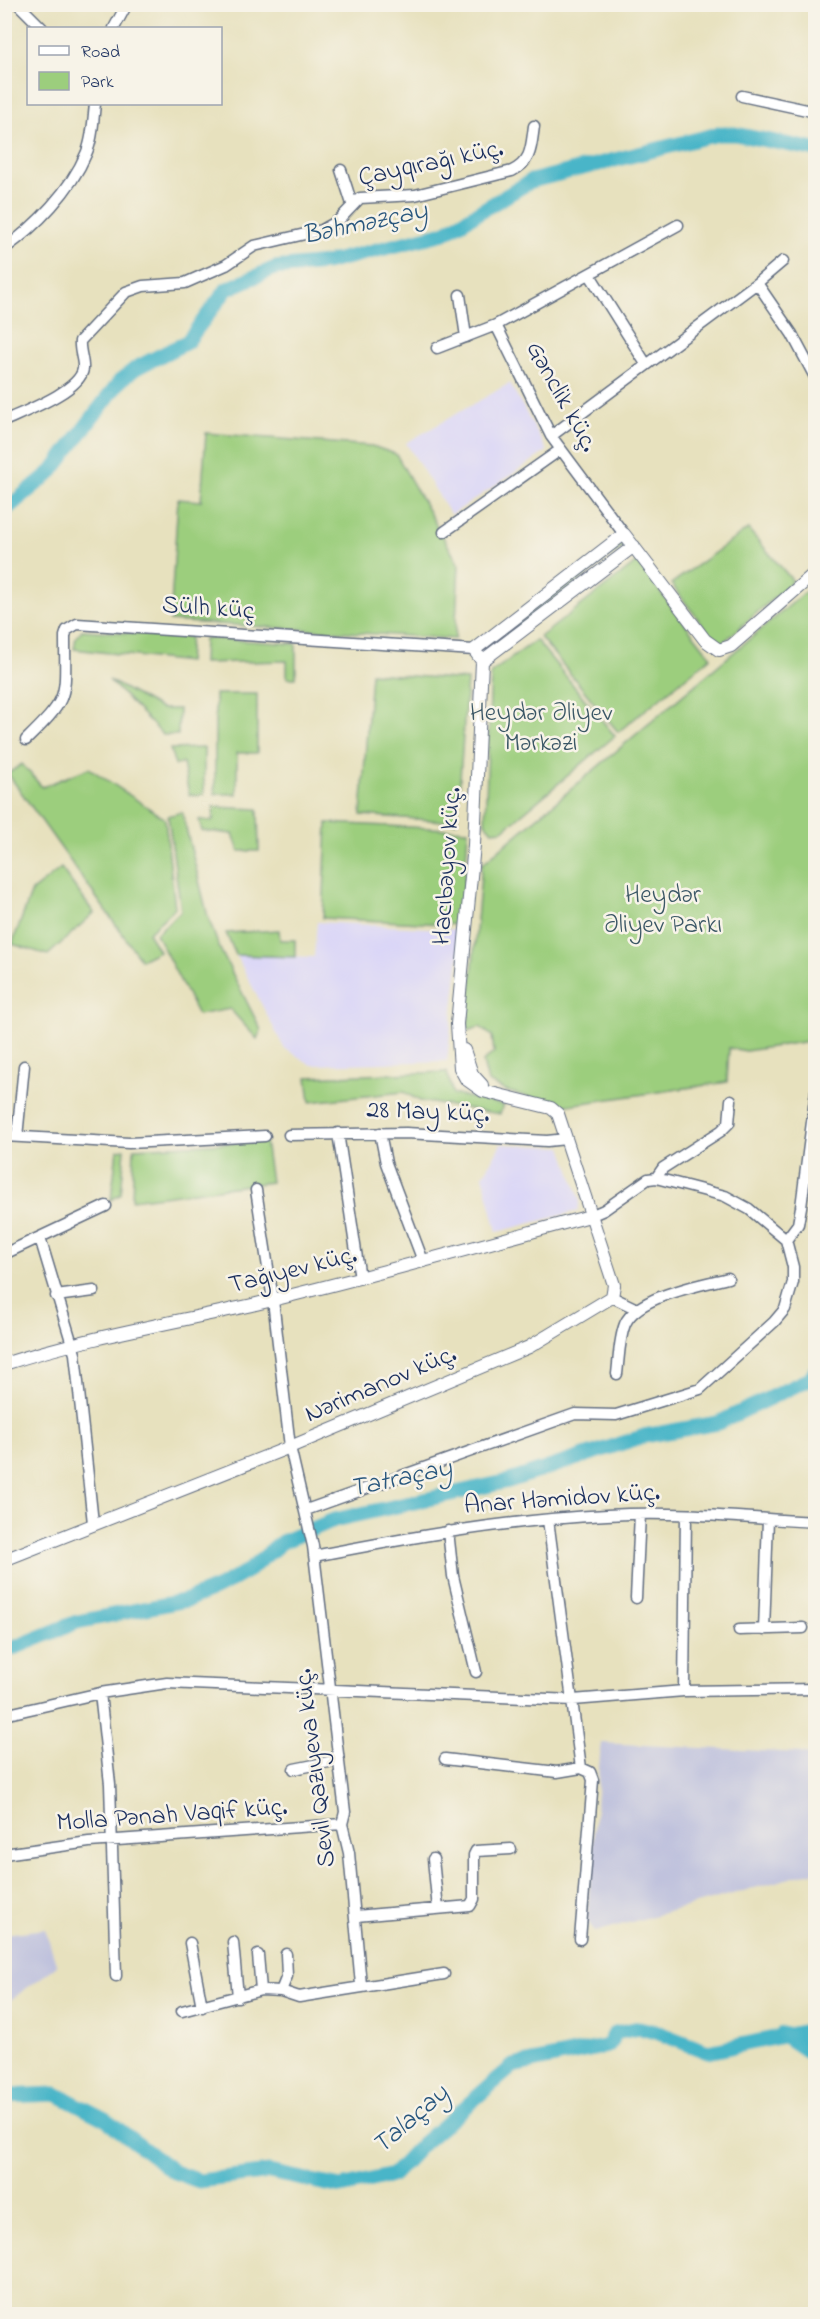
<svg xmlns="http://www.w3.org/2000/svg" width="820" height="2319" font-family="'Indie Flower',sans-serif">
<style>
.built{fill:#dad6f7}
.industrial{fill:#c0c2dd}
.green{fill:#9cce7d;stroke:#5c7e6e;stroke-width:1.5}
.forest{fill:#7db16c;stroke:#4c7065;stroke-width:1.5}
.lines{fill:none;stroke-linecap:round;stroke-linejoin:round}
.river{stroke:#4ab5c8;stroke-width:15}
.minor-casing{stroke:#626d80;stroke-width:13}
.tertiary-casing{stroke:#626d80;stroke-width:14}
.minor{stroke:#fff;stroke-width:10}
.tertiary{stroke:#fff;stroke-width:12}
.labels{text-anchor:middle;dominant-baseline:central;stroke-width:5;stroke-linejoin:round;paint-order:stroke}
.street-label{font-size:26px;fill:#1b2f5e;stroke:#f7f3e8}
.park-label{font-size:26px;fill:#3b5766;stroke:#f7f3e8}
.water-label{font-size:27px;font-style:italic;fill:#29577e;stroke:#f7f3e8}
</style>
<rect width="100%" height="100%" fill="#f7f3e8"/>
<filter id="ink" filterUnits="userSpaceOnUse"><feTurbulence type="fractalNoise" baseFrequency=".0167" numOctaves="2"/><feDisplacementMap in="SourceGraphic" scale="12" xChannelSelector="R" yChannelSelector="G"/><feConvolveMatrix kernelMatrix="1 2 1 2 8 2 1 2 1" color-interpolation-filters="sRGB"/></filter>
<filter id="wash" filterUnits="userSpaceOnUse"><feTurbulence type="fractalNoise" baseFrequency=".008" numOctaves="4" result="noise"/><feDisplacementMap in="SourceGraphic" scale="24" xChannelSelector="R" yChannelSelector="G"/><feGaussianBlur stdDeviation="1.35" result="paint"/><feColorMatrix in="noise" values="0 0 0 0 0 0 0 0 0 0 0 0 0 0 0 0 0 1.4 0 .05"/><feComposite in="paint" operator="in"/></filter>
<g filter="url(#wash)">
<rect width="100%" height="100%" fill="#e7e1be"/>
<!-- built -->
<path class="built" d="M510,383L547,451L451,515L406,443Z
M317,922L462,930L447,1061L312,1065L284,1048L236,955L314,957Z
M501,1144L562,1147L580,1199L578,1211L497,1232L483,1176Z"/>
<!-- industrial -->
<path class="industrial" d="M601,1743L801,1753L815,1757V1871L595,1932L587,1920Z
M45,1929L57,1966L5,2004V1934Z"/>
<!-- green -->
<path class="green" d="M206,433L372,446L396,454L459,565L455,639L170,621L178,499L201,501Z
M748,529L793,581L719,646L671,584Z
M637,562L711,657L618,732L540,637Z
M815,584V1040L746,1051L729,1048L727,1082L562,1106L506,1091L488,1082L483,1062L494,1052L492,1036L480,1027L467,1031L482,864Z
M82,630L190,637L188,662L74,649L76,637Z
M204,638L296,644V678H287V661L203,663Z
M536,640L615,736L503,830L492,831L485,823L491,673Z
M371,673L467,680L457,822L361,815Z
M109,680L161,709H179L178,735H163Z
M215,694H257V753H237V794H215Z
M204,748V795H189L183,763L175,765L170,749Z
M22,764L42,787L89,768L165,819L175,908L148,933L159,951L141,960L8,774Z
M214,807L258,809L259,851H239L233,834L202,831L199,820L213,821Z
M182,812L208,917L219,947L261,1030L257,1039L230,1009L198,1015L156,934L181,911L168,816Z
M327,823L468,830L462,925L323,918Z
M61,868L94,913L48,955L12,944L32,891Z
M279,930L280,940H295V957L236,955L226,933Z
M447,1072L453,1094L504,1105L500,1114L420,1101L404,1092L310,1102L307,1077Z
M265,1141L271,1182L132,1200L134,1148Z
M125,1149L121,1194L111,1200L117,1150Z"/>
<!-- forest -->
<path class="forest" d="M622,542L625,546L493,647L489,642Z"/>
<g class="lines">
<!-- river -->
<path class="river" d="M4,511L52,471L120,381L136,368L187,342L227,289L275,268L326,263L444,233L531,181L718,134H735L816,150
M4,1652L77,1622L187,1600L219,1587L249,1570L282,1542L334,1520L509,1481L644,1436L718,1423L809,1379L816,1370
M782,2034L816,2057
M4,2096L56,2094L105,2119L174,2172L199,2181L269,2172L341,2187L393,2175L423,2143L513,2066L608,2046L615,2033L639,2028L656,2032L708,2052L816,2029"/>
</g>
</g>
<g filter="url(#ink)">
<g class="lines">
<defs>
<path id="minor" d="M18,4L42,28
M114,28L127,4
M742,96L816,112
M341,170L352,204
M4,249C36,226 71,190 86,154C93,139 93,120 95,104
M590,275L646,364
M757,283L783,261
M460,295L466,337
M437,348L496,325
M4,421C23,412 80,391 83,369C84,361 79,351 80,341L126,292L143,286L185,283L226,265L254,246L322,230L338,221L360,198L415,195L512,171C532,161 531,147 534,126
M551,436L757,283L792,334L816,379
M444,532L560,450
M624,534L551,436L496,325L678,225
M26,740C71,696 65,698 65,636L67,630L77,624L474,650
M338,1133L360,1278
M380,1133L386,1163L423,1261
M289,1135L406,1133L547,1141L566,1139
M4,1136L129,1143L265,1136
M17,1137L24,1066
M656,1178L663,1168L721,1131L729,1123L731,1100
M256,1190L273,1300L290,1447L313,1546L345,1812L342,1824L349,1853L361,1985
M40,1238L75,1354L93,1523
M786,1240L798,1224L801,1207L816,1091
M4,1254L106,1206
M56,1296L94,1291
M612,1297L637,1309
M617,1374C619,1358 619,1339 625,1324C637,1296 700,1285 728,1278
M306,1510L575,1414L616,1415L700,1389L774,1322L785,1309L793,1282V1267L786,1240L749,1209L725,1196L656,1178L648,1179L604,1210L590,1216
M548,1520L581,1768L590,1772L593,1780L580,1939
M448,1531L453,1576L476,1672
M314,1556C411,1537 508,1520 607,1515C676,1511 746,1518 816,1522
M636,1598L640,1514
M739,1630L803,1628
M764,1630L768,1519
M684,1691L686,1515
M100,1693L110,1784L116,1976
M4,1715L100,1693L167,1683L573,1700L684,1691L816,1689
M445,1759L557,1772L581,1768
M294,1769L339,1760
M4,1854L89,1842L342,1824
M433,1859L438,1909
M356,1916L470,1906L474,1899V1855L476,1851L511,1849
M233,1942L238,1997
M190,1943L202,2007
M258,1955L261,1990
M281,1991L287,1976L286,1954
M182,2011L261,1990L281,1991L299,1997L444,1974"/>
<path id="tertiary" d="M482,661L474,650L624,534L705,640L719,650L731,646L816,572
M482,661L634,546
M464,1050L472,1074L482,1085
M4,1364C87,1337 172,1323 256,1304C368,1277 479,1246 590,1216
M4,1560L290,1447L529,1347L612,1297L614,1285L558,1114L551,1108L483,1091L466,1079L460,1068L457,1024L474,845L482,661"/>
</defs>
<!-- minor casing -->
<use href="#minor" class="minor-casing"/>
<!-- tertiary casing -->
<use href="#tertiary" class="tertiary-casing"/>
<!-- minor -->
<use href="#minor" class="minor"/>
<!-- tertiary -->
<use href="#tertiary" class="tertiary"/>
</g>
</g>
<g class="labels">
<!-- street labels -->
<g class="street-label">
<text transform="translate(431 164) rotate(-12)">Çayqırağı küç.</text>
<text transform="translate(561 397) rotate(61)">Gənclik küç.</text>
<text transform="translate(208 609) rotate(4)">Sülh küç</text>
<text transform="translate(448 866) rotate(-86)">Hacıbəyov küç.</text>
<text transform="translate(428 1113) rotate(2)">28 May küç.</text>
<text transform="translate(293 1271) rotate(-14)">Tağıyev küç.</text>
<text transform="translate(381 1385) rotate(-23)">Nərimanov küç.</text>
<text transform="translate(562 1500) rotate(-4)">Anar Həmidov küç.</text>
<text transform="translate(316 1768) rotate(-97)">Sevil Qazıyeva küç.</text>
<text transform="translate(172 1816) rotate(-4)">Molla Pənah Vaqif küç.</text>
</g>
<!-- park labels -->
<g class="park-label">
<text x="541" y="714">Heydər Əliyev<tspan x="541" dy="30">Mərkəzi</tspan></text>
<text x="663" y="896">Heydər<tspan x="663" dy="30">Əliyev Parkı</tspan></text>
</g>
<!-- water labels -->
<g class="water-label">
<text transform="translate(365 224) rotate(-12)">Bəhməzçay</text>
<text transform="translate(401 1479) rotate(-12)">Tatraçay</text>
<text transform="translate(411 2120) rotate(-41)">Talaçay</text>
</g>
</g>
<!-- margin -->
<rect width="820" height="2319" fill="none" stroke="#f7f3e8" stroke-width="24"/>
<!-- legend -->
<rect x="27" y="27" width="195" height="78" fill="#f7f3e8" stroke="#9fa5b1" stroke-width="1.5"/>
<rect x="39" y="46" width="30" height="9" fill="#ffffff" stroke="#9fa5b1" stroke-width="1.5"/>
<text x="81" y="57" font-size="18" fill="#1b2f5e">Road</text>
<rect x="39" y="72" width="30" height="18" fill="#9cce7d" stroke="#9fa5b1" stroke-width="1.5"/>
<text x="81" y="87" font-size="18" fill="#1b2f5e">Park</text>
</svg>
